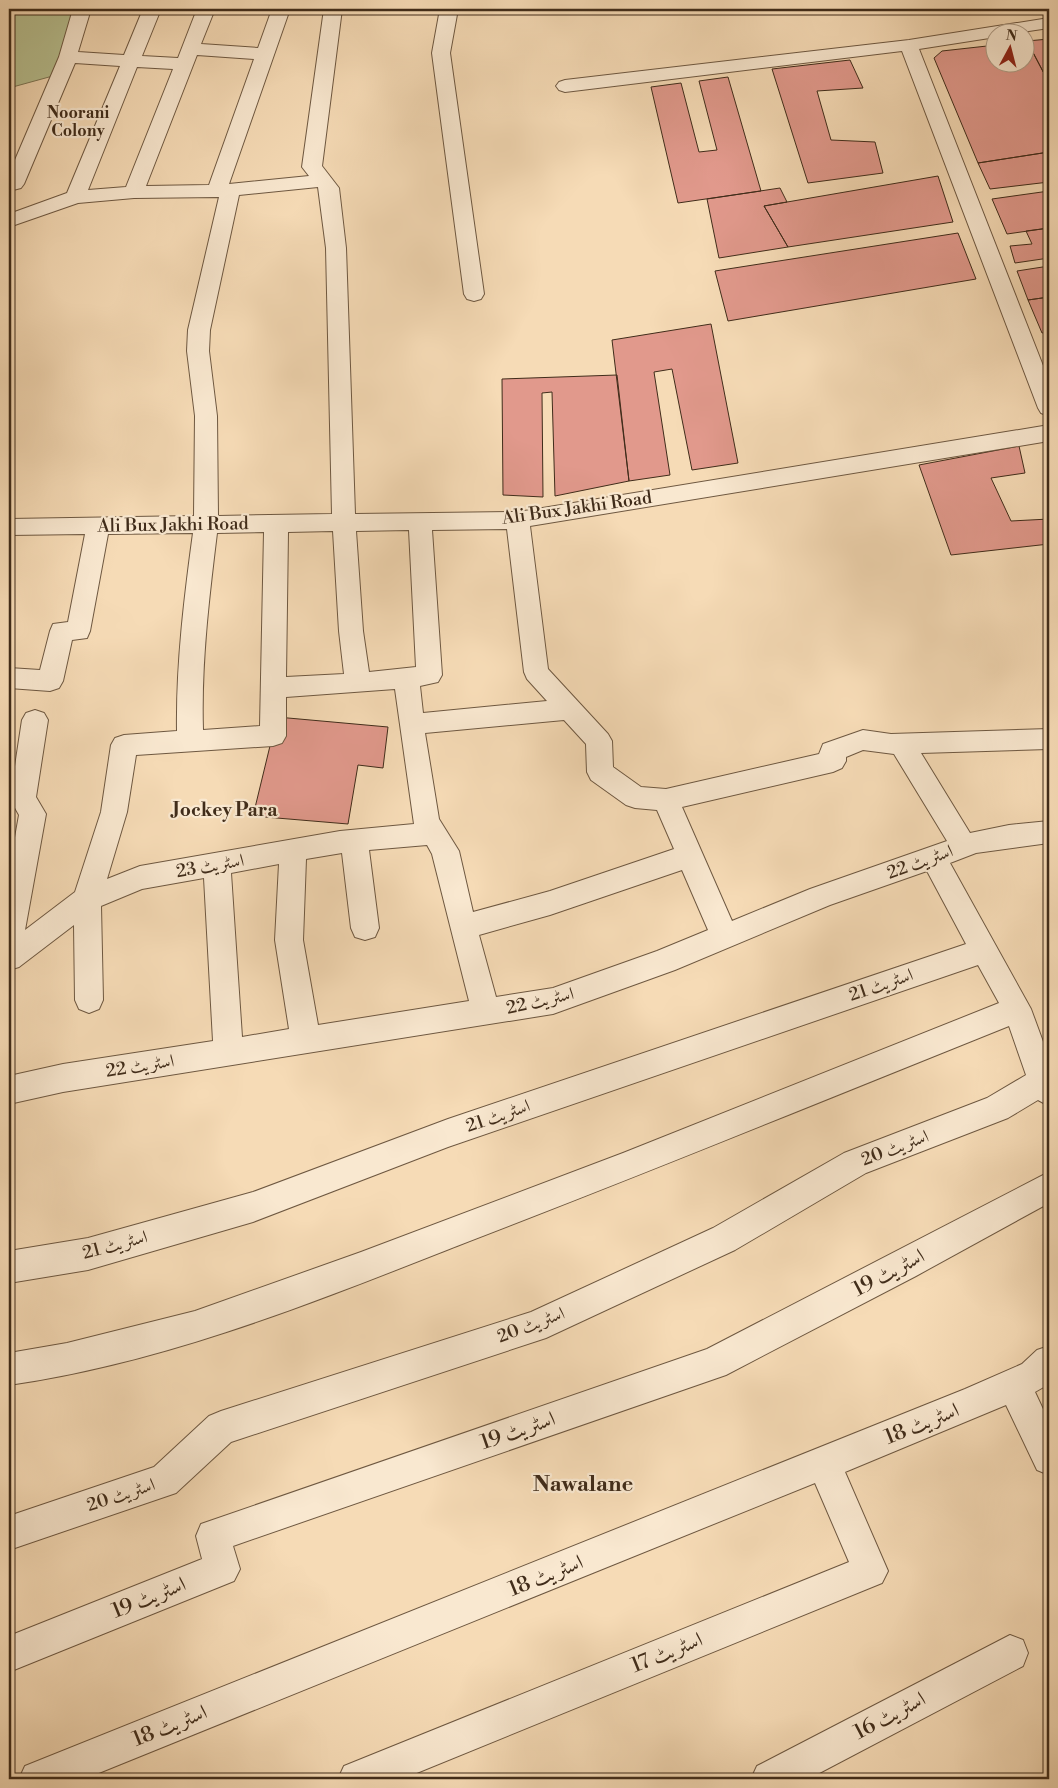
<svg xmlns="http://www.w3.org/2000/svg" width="1058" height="1788" font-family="'Libre Bodoni',Amiri,serif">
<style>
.green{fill:#b8c191;stroke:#7c7656}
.building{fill:#e1998c;stroke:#402c1a}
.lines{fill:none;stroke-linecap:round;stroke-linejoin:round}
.minor-casing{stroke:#6e5841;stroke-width:2}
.minor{fill:#f9e8d0;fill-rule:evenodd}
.labels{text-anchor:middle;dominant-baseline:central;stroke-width:4.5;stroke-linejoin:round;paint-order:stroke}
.far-neighbourhood-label{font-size:16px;font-weight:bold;fill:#402c1a;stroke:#f9e8d0}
.street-label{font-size:18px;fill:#402c1a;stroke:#f9e8d0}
.neighbourhood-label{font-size:19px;font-weight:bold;fill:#402c1a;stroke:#f9e8d0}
.near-street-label{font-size:21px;fill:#402c1a;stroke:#f9e8d0}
.near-neighbourhood-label{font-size:22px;font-weight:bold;fill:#402c1a;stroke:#f9e8d0}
</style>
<rect width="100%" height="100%" fill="#f6dbb6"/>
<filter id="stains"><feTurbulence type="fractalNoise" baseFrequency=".004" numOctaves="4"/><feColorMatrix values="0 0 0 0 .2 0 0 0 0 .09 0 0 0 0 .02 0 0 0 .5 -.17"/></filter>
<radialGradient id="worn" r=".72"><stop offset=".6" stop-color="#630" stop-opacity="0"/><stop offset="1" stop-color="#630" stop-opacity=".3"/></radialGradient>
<!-- green -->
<path class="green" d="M9,9H82L68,57L60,74L9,88Z"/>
<!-- building -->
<path class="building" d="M1049,39V83L1027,41Z
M1026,41H1027L1049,83V152L978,163L934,58L942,51L996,45V62H1026Z
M850,60L863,88L817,91L831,140L875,142L883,173L808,183L772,69Z
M728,77L761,191L678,203L651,87L681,83L699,152L717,150L699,81Z
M1049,152V182L990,189L978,163Z
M938,176L953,222L788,247L764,206Z
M780,188L787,202L764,206L788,247L719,258L707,199Z
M1049,191V228L1007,234L992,199Z
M1049,228V258L1015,263L1010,246L1032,244L1026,231Z
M958,233L976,279L728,321L715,271Z
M1049,266V297L1028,300L1017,271Z
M1049,297V332L1042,333L1028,300Z
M711,324L738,463L692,470L672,369L654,372L670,475L629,481L612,340Z
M617,375L629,481L555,496L552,392L542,393L543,497L503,495L502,379Z
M1019,446L1025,473L991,478L1011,521L1049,519V544L951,555L919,465Z
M277,717L388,727L383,768L358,765L348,824L253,816Z"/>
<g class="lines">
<defs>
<path id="minor" d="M73,9H91L78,52L124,55L143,9H161L142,56L178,58L197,9H215L201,44L258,48L272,9H290L229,184L309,176L302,167L324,9H342L322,166L339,188L346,248L355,514L518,512L1049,425V441L530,526L548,669L608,734L612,741L613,767L641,787L666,789L819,754L823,744L863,730L891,734L1049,729L1048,749L921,753L970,833L1009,825L1049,821V843L976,853L950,863L1031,1009L1049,1058V1106L1038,1100L1008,1118L866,1173L735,1250L546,1338L231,1442L176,1493L9,1550V1516L154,1467L209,1416L221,1411L531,1312L713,1228L844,1153L987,1098L1026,1075L1009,1026C825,1100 642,1175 457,1246C312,1303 164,1363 9,1385V1353L67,1343L195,1311L361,1252L623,1153L999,1003L978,965L448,1147L253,1222L88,1270L9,1283V1251L88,1238L253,1192L448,1119L966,944L927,871L830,905L675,970L553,1014L63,1092L9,1104V1076L63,1064L213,1041L204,878L142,889L101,906L103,1000L99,1009L89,1013L79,1009L75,1000L74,925L19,967L9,970V871L19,815L10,799L22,720L26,713L35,710L44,713L48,720L36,797L46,814L25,930L75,892L101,812L111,745L115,738L124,735L177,731C176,665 184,599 193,533L108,534L90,631L87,638L72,640L63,681L59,688L50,691L9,688V668L40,670L50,631L53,624L68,622L85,534L9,535V519L194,516L195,416L187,351L188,330L219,197L134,198L78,203L9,227V214L67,193L120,66L75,63L24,184L21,188L9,191V174L59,57ZM197,55L254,59L209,185L146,186ZM137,67L173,69L126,187L88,190ZM318,187L326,248L332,514L218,516L217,416L209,351L210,330L239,195ZM507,529L524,672L527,679L547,701L423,713L420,686L438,682L442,675L432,530ZM409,530L416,667L369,672L363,631L356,531ZM333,531L339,631L344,674L286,677L288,532ZM264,532L260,726L203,730C201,664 209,598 217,533ZM395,689L414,824L340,831L140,866L107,879L127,812L136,755L273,746L282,743L286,736V697ZM564,720L586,744L587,772L591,780L626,805L635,808L657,810L674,849L550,891L473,912L459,851L439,819L425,733ZM863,750L894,754L947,841L810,889L732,921L682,807L833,772L842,768L846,761V757ZM427,845L432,854L469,1001L318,1025L303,940L306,859L342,853L351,928L355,937L365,940L375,937L379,928L369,850ZM279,864L275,940L289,1029L242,1037L231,873ZM682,870L708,930L657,951L553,988L496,997L479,935L550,915Z
M440,9H458L450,53L484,294L481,299L474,301L467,299L464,294L432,53Z
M1049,18V28L1022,32H996V37L919,49L1049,381V416L1041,413L1038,408L902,51L565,92L559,90L556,86L559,82L565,80L909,40Z
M1049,1172V1203L916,1276L726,1375L233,1546L240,1569L234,1581L9,1672V1636L202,1559L196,1536L201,1524L707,1349Z
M1049,1346V1384L1035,1392L1049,1422V1475L1037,1470L1006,1405L845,1472L888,1571L882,1583L402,1779H338L344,1766L849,1562L815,1483L84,1779H19L25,1766L965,1389L1022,1364L1037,1350Z
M1010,1635L1023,1640L1028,1653L1023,1666L808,1779H751L757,1766Z"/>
</defs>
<!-- minor casing -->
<use href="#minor" class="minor-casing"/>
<!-- minor -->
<use href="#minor" class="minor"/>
</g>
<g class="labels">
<!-- far-neighbourhood labels -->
<g class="far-neighbourhood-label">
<text x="78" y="113">Noorani<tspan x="78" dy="18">Colony</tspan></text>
</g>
<!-- street labels -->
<g class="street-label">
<text transform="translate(577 508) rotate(-8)">Ali Bux Jakhi Road</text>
<text transform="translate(173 525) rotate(-1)">Ali Bux Jakhi Road</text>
<text transform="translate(920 862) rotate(-20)">اسٹریٹ 22</text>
<text transform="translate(210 866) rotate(-10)">اسٹریٹ 23</text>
<text transform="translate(881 985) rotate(-19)">اسٹریٹ 21</text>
<text transform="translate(540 1001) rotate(-13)">اسٹریٹ 22</text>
<text transform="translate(140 1066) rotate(-9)">اسٹریٹ 22</text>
<text transform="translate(498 1116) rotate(-19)">اسٹریٹ 21</text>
<text transform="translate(895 1148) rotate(-21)">اسٹریٹ 20</text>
<text transform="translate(115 1245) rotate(-15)">اسٹریٹ 21</text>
<text transform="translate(531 1325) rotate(-21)">اسٹریٹ 20</text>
<text transform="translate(121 1495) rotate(-18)">اسٹریٹ 20</text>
</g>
<!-- neighbourhood labels -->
<g class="neighbourhood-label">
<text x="225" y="810">Jockey Para</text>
</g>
<!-- near-street labels -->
<g class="near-street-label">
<text transform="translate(889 1273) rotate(-28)">اسٹریٹ 19</text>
<text transform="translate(922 1424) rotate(-22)">اسٹریٹ 18</text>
<text transform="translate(518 1431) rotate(-19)">اسٹریٹ 19</text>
<text transform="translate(546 1576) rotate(-22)">اسٹریٹ 18</text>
<text transform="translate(149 1598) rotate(-22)">اسٹریٹ 19</text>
<text transform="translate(667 1653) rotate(-22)">اسٹریٹ 17</text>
<text transform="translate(890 1716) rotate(-28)">اسٹریٹ 16</text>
<text transform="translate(170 1726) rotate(-22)">اسٹریٹ 18</text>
</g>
<!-- near-neighbourhood labels -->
<g class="near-neighbourhood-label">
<text x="583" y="1484">Nawalane</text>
</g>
</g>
<!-- margin -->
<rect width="1058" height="1788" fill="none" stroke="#f6dbb6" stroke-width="30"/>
<rect x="10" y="10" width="1038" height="1768" fill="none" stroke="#402c1a" stroke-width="2.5"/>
<rect x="15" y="15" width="1028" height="1758" fill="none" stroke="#402c1a"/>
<!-- north arrow -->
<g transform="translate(1010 48) rotate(7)"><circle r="24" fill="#f9e8d0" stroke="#af9d87"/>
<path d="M0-4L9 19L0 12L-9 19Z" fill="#8f2418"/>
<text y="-8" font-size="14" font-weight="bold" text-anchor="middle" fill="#402c1a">N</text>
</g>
<rect width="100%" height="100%" filter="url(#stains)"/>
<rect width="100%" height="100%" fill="url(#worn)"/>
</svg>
